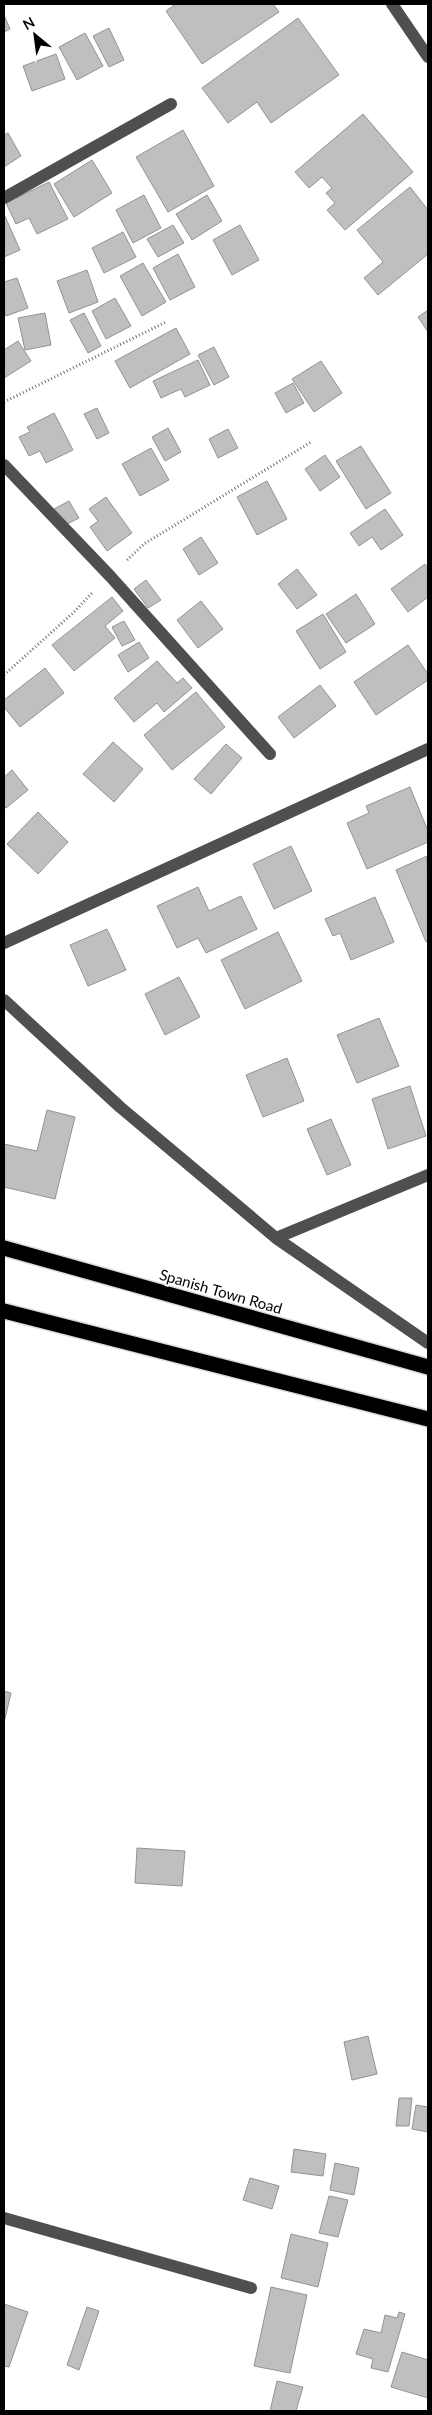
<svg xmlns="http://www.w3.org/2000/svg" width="432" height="2415" font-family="Lato,sans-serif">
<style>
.building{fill:#bfbfbf;stroke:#939393}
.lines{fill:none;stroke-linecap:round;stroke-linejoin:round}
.highway-casing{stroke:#dbdbdb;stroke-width:18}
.path{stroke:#717171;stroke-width:3;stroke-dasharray:1 2.5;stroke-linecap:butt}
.minor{stroke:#4f4f4f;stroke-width:12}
.highway{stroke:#000;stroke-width:15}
.labels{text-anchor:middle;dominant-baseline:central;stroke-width:4;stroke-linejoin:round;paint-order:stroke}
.street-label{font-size:15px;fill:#000;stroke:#fff}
</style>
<rect width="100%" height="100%" fill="#fff"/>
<!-- building -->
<path class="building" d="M176,4H273L279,12L202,64L166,11Z
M4,15L10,29L4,32Z
M298,18L339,75L271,123L257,102L228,123L202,88Z
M109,28L124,60L109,67L93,36Z
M85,33L103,66L77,80L59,47Z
M56,54L65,79L32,91L23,66Z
M363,114L413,172L345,230L327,210L335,203L326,193L332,188L322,177L309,188L295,172Z
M183,130L214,186L168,212L136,157Z
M8,133L21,156L4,167V135Z
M92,160L112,193L74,217L54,184Z
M49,182L68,219L37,234L29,218L16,224L6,203Z
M410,187L428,210V254L378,295L364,278L383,262L357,230Z
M144,195L161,228L133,243L116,210Z
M207,195L222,221L192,240L176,214Z
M4,214L20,250L4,257Z
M173,225L184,243L158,257L147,239Z
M240,225L259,260L232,275L213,240Z
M123,232L136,257L104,273L92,248Z
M178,254L195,287L170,300L153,268Z
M143,263L166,302L142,316L120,276Z
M87,270L98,302L69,313L57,281Z
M17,278L28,308L6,316L4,310V282Z
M115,298L131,326L106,339L92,311Z
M428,310V332L418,317Z
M45,313L51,345L25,350L18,318Z
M84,313L101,346L88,353L70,320Z
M176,328L190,354L130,388L115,361Z
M18,341L31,361L4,378V350Z
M214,347L229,377L214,385L198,355Z
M198,360L210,385L185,397L181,389L161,398L153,381Z
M321,361L342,393L314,412L292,379Z
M293,383L304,403L286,413L275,393Z
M97,408L109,433L97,439L84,414Z
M54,413L73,450L46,463L40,451L29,456L19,437L30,432L27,427Z
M168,428L181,452L165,461L152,437Z
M228,429L238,448L218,458L209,439Z
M361,446L391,493L366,509L336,461Z
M151,448L169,480L140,496L122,464Z
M325,455L340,477L320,491L305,469Z
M267,481L287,519L257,535L237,497Z
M106,497L132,533L107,551L90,527L98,521L89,509Z
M69,501L79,518L63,526L54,509Z
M385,509L403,535L381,550L372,537L359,546L350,533Z
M201,537L218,563L199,575L183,549Z
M425,564L428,569V597L408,612L391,589Z
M297,569L317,595L297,609L278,584Z
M146,580L161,600L148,608L134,589Z
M356,594L375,624L346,643L326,614Z
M112,597L123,611L105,626L115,638L74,671L52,645Z
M201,601L223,629L198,648L177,620Z
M323,614L346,652L320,669L296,631Z
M124,621L135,640L122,646L112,627Z
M139,642L149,658L128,672L118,655Z
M408,645L428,674V680L376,715L354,682Z
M157,661L177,683L183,678L192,688L164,712L157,703L134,722L114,698Z
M45,668L64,693L20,727L4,707V700Z
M320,685L336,706L294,738L278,717Z
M196,692L225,727L172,770L144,735Z
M113,742L143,769L114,802L83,774Z
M226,744L242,758L211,794L194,779Z
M12,770L28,790L6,808L4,806V777Z
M410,787L428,831V842L367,869L347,823L369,813L366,806Z
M38,812L68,842L38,874L7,844Z
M291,846L312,891L274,909L253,864Z
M427,856L428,941L426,942L396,870Z
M198,887L209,911L241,896L257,929L206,953L198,938L177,948L157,906Z
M375,897L394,942L351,960L340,933L333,936L325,919Z
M107,929L126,970L88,986L70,945Z
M278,932L302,981L245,1009L221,960Z
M179,977L200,1017L165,1035L145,994Z
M379,1018L399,1066L357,1083L337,1035Z
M287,1058L304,1101L263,1117L246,1075Z
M410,1086L426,1136L388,1149L372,1099Z
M47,1110L75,1117L55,1199L4,1187V1144L37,1151Z
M331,1119L351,1165L327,1175L307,1129Z
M4,1691L11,1693L4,1723Z
M137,1848L185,1851L182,1886L135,1883Z
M368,2036L377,2074L352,2080L344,2042Z
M399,2098H412L409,2126H396Z
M416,2105L428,2107V2132L412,2129Z
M294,2149L326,2154L323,2176L291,2172Z
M335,2163L359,2168L354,2195L330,2190Z
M250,2178L279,2186L272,2209L243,2200Z
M329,2196L348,2200L338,2237L319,2233Z
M291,2234L328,2243L318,2287L281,2278Z
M271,2287L307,2295L290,2373L254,2366Z
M4,2304L28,2312L9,2367L4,2366Z
M87,2307L99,2311L79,2370L67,2365Z
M399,2312L405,2314L388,2372L371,2368L373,2359L356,2354L364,2329L381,2333L385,2315L397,2318Z
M402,2352L428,2360V2398L391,2387Z
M277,2381L303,2387L296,2411H270Z"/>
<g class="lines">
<defs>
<path id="highway" d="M4,1248L428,1367
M4,1311L428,1419"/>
</defs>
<!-- highway casing -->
<use href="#highway" class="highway-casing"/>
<!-- path -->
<path class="path" d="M4,402L166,322
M127,560L144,544L311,442
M4,675L73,613L93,592"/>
<!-- minor -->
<path class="minor" d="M392,4L428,57
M4,198L171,104
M4,465L110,576L270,754
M4,943L428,749
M4,1000L120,1107L276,1238L428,1343
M276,1238L428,1175
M4,2218L251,2288"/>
<!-- highway -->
<use href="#highway" class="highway"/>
</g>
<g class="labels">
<!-- street labels -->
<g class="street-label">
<text transform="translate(221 1291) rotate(16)">Spanish Town Road</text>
</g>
</g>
<!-- border -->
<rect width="432" height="2415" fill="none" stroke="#000000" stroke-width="10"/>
<!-- north arrow -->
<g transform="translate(35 35) rotate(331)" stroke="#ffffff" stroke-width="4" paint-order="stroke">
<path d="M0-4L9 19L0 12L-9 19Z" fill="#000000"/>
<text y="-8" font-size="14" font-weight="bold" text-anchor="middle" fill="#000000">N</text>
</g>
</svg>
